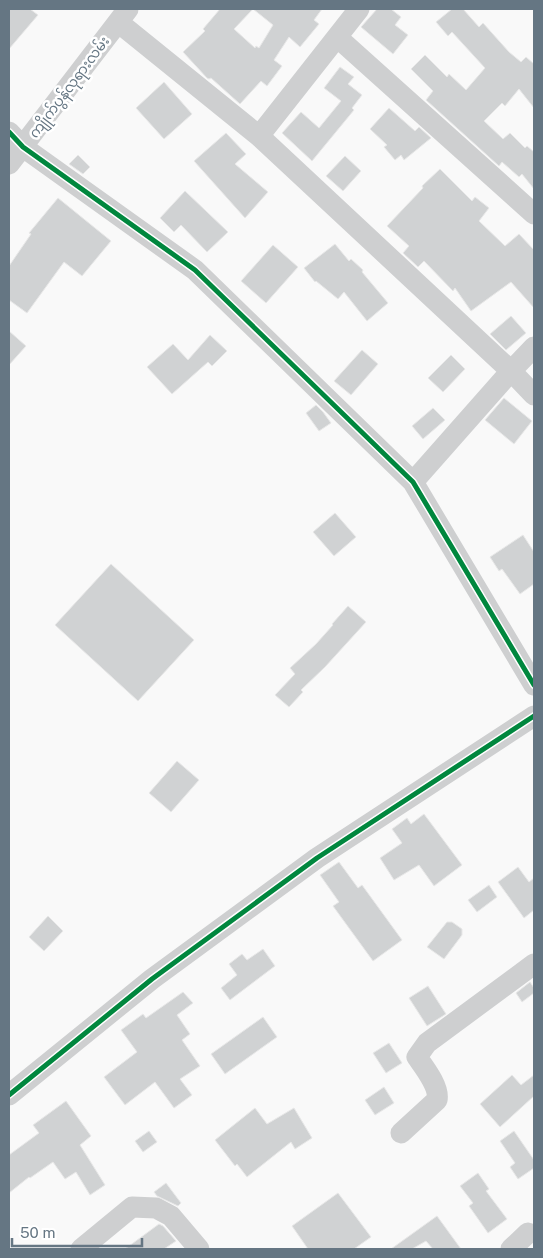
<svg xmlns="http://www.w3.org/2000/svg" width="543" height="1258" font-family="'Public Sans','Noto Sans Myanmar',sans-serif">
<style>
.building{fill:#d0d2d3;stroke:#e8e8e8;fill-rule:evenodd}
.lines{fill:none;stroke-linecap:round;stroke-linejoin:round}
.street{stroke:#cecfd0;stroke-width:21}
.cycleway-casing{stroke:#fff;stroke-width:8}
.cycleway{stroke:#00873e;stroke-width:5}
.labels{text-anchor:middle;dominant-baseline:central;stroke-width:5;stroke-linejoin:round;paint-order:stroke}
.street-label{font-size:14px;fill:#657683;stroke:#fff}
</style>
<rect width="100%" height="100%" fill="#f9f9f9"/>
<!-- building -->
<path class="building" d="M9,9H30L38,15L9,49Z
M220,9H322L314,20L319,24L300,47L289,37L274,60L282,66L267,86L261,81L240,104L211,78L209,79L207,78L183,52L205,31L203,29ZM253,9L273,25L259,48L256,46L255,48L234,29Z
M377,9H391L401,17L395,25L408,35L393,54L361,27Z
M452,9H463L479,27L483,23L509,52L521,62L526,57L534,64V108L519,89L505,106L502,103L484,121L503,139L510,133L525,148L527,146L534,152V189L522,174L519,177L502,162L499,166L426,100L433,91L411,69L425,55L447,77L449,74L466,90L485,68L452,32L448,36L436,22Z
M340,67L354,77L348,84L362,95L352,108L354,110L312,161L282,133L301,112L319,128L341,101L324,88Z
M164,82L192,114L164,139L136,108Z
M389,108L415,131L419,127L431,138L404,160L401,155L395,160L384,147L387,145L370,129Z
M226,133L246,154L235,164L268,192L245,218L194,161Z
M78,155L90,167L83,174L69,164Z
M345,156L361,171L343,191L326,176Z
M440,169L472,201L475,197L489,208L479,221L505,246L519,234L534,250V308L511,282L471,311L455,288L453,291L424,261L418,267L403,253L409,246L387,226L423,188L422,186Z
M185,191L228,232L207,252L181,225L174,232L160,218Z
M58,198L111,241L82,276L64,262L27,313L9,300V266L31,234L29,233Z
M335,244L349,261L351,259L363,270L362,272L388,303L367,321L344,292L338,299L316,281L315,282L304,268Z
M273,245L298,267L266,303L241,281Z
M511,316L526,333L506,350L490,334Z
M9,331L26,346L9,365Z
M210,335L227,351L212,366L208,362L172,394L147,367L173,344L188,360Z
M362,350L378,364L351,395L334,381Z
M451,355L465,369L443,392L428,378Z
M504,398L532,421L514,444L485,420Z
M316,405L323,412L331,423L319,431L306,413Z
M433,408L445,420L423,439L412,426Z
M335,513L356,537L334,556L313,532Z
M523,535L534,552V584L520,594L502,569L499,571L490,557Z
M111,564L194,640L138,701L55,625Z
M348,606L366,622L325,667L301,690L303,692L289,707L275,695L295,674L290,668L316,644L333,625L332,624Z
M177,761L199,780L171,812L149,793Z
M424,814L462,865L434,886L419,865L394,880L380,858L402,843L392,829L407,818L411,824Z
M339,862L358,888L362,885L402,940L373,961L333,906L339,902L320,875Z
M518,867L529,882L534,878V910L524,918L498,882Z
M489,885L497,897L477,912L468,900Z
M48,916L63,931L44,951L29,937Z
M447,922H452L462,929V935L444,959L427,947Z
M263,949L275,966L230,1000L221,988L237,975L229,964L242,954L247,960Z
M530,982L534,988V993L522,1002L516,993Z
M428,986L446,1014L427,1026L409,998Z
M183,992L193,1003L177,1015L190,1034L182,1040L200,1066L180,1079L192,1095L174,1108L155,1082L125,1105L104,1077L137,1052L121,1030L143,1014L146,1018Z
M263,1017L277,1037L225,1074L211,1054Z
M389,1043L402,1063L386,1073L373,1053Z
M512,1075L521,1085L534,1075V1096L500,1127L480,1104Z
M384,1087L394,1103L375,1115L365,1100Z
M66,1101L91,1136L80,1145L105,1185L90,1195L76,1172L65,1179L53,1162L30,1178L29,1177L9,1193V1155L39,1133L33,1125Z
M255,1108L267,1124L294,1108L312,1138L295,1149L291,1142L247,1177L237,1164L235,1166L215,1140Z
M149,1131L157,1142L143,1152L135,1141Z
M514,1131L534,1160V1168L518,1179L510,1167L515,1163L500,1141Z
M478,1173L489,1189L486,1191L507,1219L488,1233L469,1206L473,1203L460,1186Z
M166,1183L181,1203L178,1206L157,1196L154,1192Z
M338,1193L371,1237L354,1249H308L292,1226Z
M437,1216L461,1249H433L426,1241L412,1249H391Z
M159,1224L163,1226L176,1241L164,1249H125Z"/>
<g class="lines">
<!-- street -->
<path class="street" d="M118,22L259,136L511,371L534,395
M337,37L534,214
M9,132L23,147L195,270L413,482L534,685
M259,136L359,9
M9,164L128,9
M413,482L511,371L534,347
M9,1095L152,979L317,858L534,716
M401,1133L437,1100C440,1087 424,1067 417,1057L427,1043L534,964
M81,1249L132,1207L156,1208L171,1216L199,1249
M511,1249L528,1233"/>
<defs>
<path id="cycleway" d="M9,132L23,147L195,270L413,482L534,685
M9,1095L152,979L317,858L534,716"/>
</defs>
<!-- cycleway casing -->
<use href="#cycleway" class="cycleway-casing"/>
<!-- cycleway -->
<use href="#cycleway" class="cycleway"/>
</g>
<g class="labels">
<!-- street labels -->
<g class="street-label">
<text transform="translate(69 87) rotate(-53)">ကျိုက်ပွန်လုရားလမ်း</text>
</g>
</g>
<!-- border -->
<rect width="543" height="1258" fill="none" stroke="#657683" stroke-width="20"/>
<!-- scale -->
<path d="M12 1238v8h130v-8" fill="none" stroke="#657683" stroke-width="2.5"/>
<text x="20" y="1238" font-size="15" fill="#657683" stroke="#ffffff" stroke-width="4" paint-order="stroke">50 m</text>
</svg>
